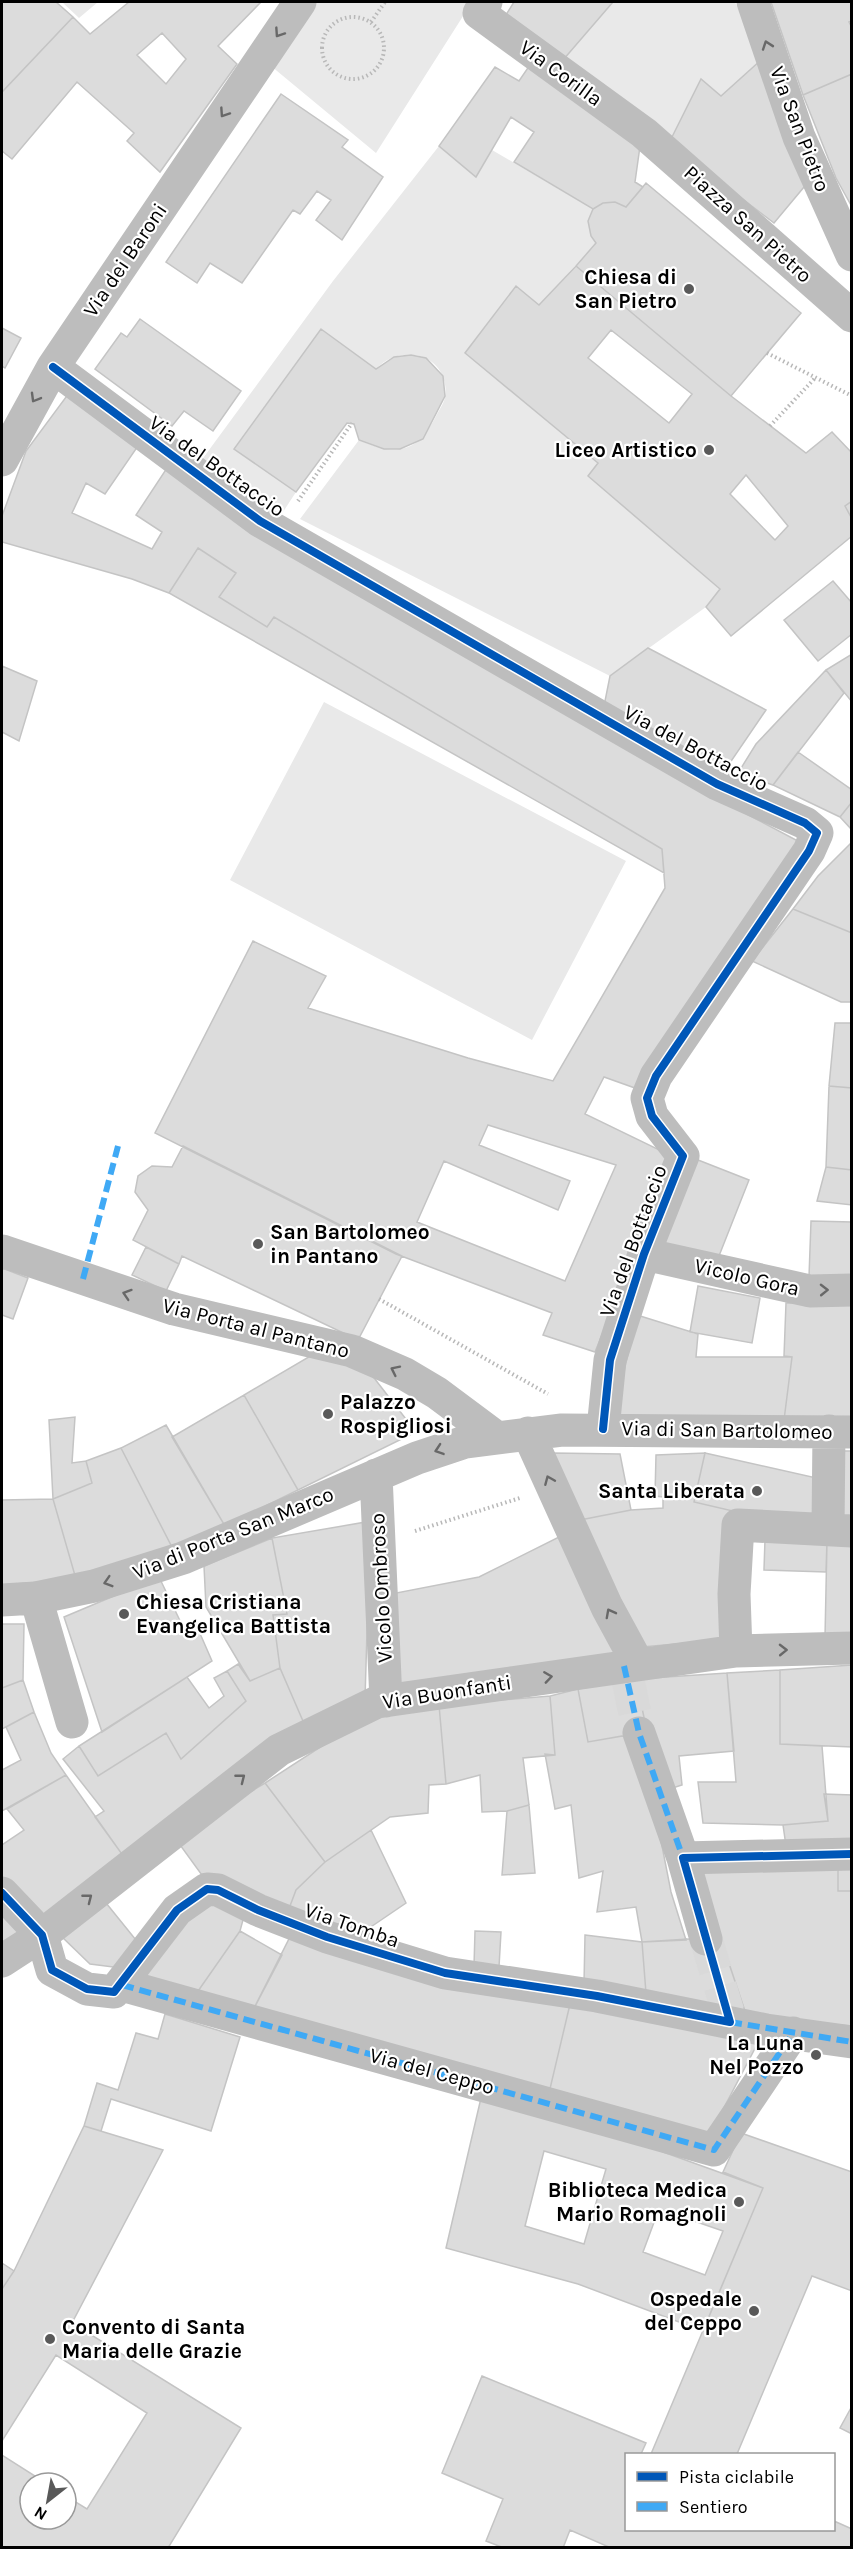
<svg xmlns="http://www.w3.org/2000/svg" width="853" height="2549" font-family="Karla,sans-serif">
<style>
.green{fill:#e9e9e9}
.building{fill:#dcdcdc;stroke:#c4c4c4;stroke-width:1.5;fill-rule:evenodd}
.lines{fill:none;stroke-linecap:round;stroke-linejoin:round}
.minor-tunnel{stroke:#d9d9d9;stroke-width:33;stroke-dasharray:33 16;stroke-linecap:butt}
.path{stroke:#b8b8b8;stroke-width:4;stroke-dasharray:1.5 3;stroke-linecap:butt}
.minor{stroke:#bdbdbd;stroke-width:33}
.quiet{stroke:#3fa9f5;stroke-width:6;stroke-dasharray:12 6;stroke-linecap:butt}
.cycleway-casing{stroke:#fff;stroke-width:11}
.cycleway{stroke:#0057b8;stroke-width:8}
.oneway{stroke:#686868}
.poi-dot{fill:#595959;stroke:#fff;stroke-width:2}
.labels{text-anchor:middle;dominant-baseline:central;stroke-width:4.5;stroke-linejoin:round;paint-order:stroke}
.street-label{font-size:21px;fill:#000;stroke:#fff}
.poi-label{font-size:21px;font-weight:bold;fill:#000;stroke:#fff;text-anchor:end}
</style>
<rect width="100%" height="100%" fill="#fff"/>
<!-- green -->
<path class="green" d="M62,2H98L79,18Z
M316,2H472L376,153L271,66Z
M613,2H735L761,60L721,96L701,80L669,143L563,60Z
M439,146L476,176L492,150L593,209C588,222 587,232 596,243L539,305L516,286L465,353L598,463L687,558L720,589L706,607L610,676L300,519L359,440C395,456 416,454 435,418C438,411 444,404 445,397C449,376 434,356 413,355C398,354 387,358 376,369L321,329L234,449L296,492L283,512L198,465L333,281Z
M324,702L626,861L532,1040L230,880Z"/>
<!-- building -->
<path class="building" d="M2,2H56L73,17L2,92Z
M129,2H261L218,46L237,64L160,172L127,141L134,133L77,82L12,159L2,151V92L73,17L90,34ZM162,33L186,59L166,84L137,55Z
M514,2H613L563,60L504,18Z
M771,2H852V21L849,22L852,28V74L803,95Z
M534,59L641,139L635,182L643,187L626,207L615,202L603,203L593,209L514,162L534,132L511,117L476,177L439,146L495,67L519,81Z
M761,60L809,181L774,223L669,143L701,79L721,96Z
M852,74V207L836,178L803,95Z
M281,94L348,140L342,147L383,177L342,240L316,220L331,200L317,191L300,214L293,210L242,283L210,263L197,283L166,262Z
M646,183L801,313L731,396L576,266L596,243L591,236L588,221L593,209L603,203L615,202L626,207Z
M576,266L731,396L806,453L832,432L852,453V501L845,506L852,519V536L731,636L706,607L720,589L588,476L598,463L465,353L516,286L539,305ZM611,330L692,394L669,423L588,358ZM746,475L788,526L775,540L730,494Z
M140,319L241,391L213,431L184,411L172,426L95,369L121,333L127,337Z
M2,328L21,338L5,368L2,366Z
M321,329L376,369L394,357L411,355L426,358L443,376L445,396L423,439L400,449H384L359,440L354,424L347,423L296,492L234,449Z
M69,393L138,446L105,494L86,483L72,513L152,549L162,532L136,515L167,468L720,800L798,841L635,1088L604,1077L585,1114L674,1157L595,1352L543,1335L552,1313L396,1254L155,1133L253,941L326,976L308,1008L468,1058L553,1081L665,888L662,849L274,617L267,627L219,597L236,573L198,548L169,593L132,579L2,542V516L26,451ZM488,1125L616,1165L565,1281L417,1222L444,1161L558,1210L570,1181L479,1145Z
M852,501V519L845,506Z
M198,548L236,573L219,597L267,627L274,617L662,849L664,873L169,593Z
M833,581L852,603V634L818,661L784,620Z
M648,648L766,710L723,773L604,706L610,676Z
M852,654V702L826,670Z
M2,666L37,681L19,741L2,732Z
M826,670L844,693L773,785L738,773L756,744Z
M798,752L852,790V802L840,817L773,785Z
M852,802V830L840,817Z
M852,842V933L793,909L818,876Z
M793,909L852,933V1002H841L752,961Z
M835,1023H852V1088L829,1086Z
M829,1086L852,1088V1170L826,1167Z
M183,1146L402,1256L358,1340L182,1256L179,1264L133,1240L148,1210L135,1192L138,1176L152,1166L172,1167Z
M693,1158L749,1180L715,1266L660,1244Z
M826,1167L852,1170V1205L817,1201Z
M811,1221L852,1222V1276L809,1277Z
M146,1247L179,1264L166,1291L132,1275Z
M2,1268L28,1278L13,1319L2,1315Z
M698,1286L760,1298L752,1343L690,1332Z
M852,1302V1421L784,1420L792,1357L784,1356L786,1303Z
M637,1315L698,1334L696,1357H792L784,1420L613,1418Z
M312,1355L364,1365L416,1432L298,1490L244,1395Z
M244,1395L298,1490L225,1526L172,1437Z
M75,1417L72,1463L86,1461L92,1483L53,1499L49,1420Z
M166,1425L225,1526L174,1551L121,1448Z
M121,1448L174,1551L76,1579L53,1499L92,1483L86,1461Z
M842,1451H852V1523L838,1522Z
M553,1453L620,1454L631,1510L580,1520Z
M705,1453L694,1502L733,1511L732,1639L642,1647L580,1520L631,1510L663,1508V1497L655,1496L656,1455Z
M705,1453L821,1479L810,1529L694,1502Z
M53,1499L76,1579L2,1585V1500Z
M366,1522L368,1597L365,1699L306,1728L280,1668L273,1615L287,1614L272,1538Z
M559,1537L621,1663L400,1686L396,1593L479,1577Z
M272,1538L287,1614L273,1615L280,1668L250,1681L206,1607L204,1566Z
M765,1539L827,1541L826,1572L764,1570Z
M827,1541H852V1637H825Z
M159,1577L184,1629L195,1622L212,1661L102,1732L64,1617Z
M2,1624H24L23,1680L2,1688Z
M238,1664L250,1681L280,1668L306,1728L124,1857L95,1817L104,1811L63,1759L79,1746L98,1776L166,1733L181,1759L246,1701L227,1671Z
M852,1665V1747L780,1744V1670Z
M780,1670V1744L822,1746L828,1821L783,1825L703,1823L698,1782H736L727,1673Z
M227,1671L246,1701L181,1759L166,1733L98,1776L79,1746L187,1677L209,1708L224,1696L214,1678Z
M727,1673L734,1751L679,1756L682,1785L663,1791L647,1732L636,1679Z
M636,1679L647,1732L588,1742L578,1689Z
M23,1680L34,1712L2,1729V1688Z
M578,1689L588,1742L627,1735L655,1810L671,1892L686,1940L642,1942L636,1907L597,1912L603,1871L579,1878L571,1805L555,1809L545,1754L555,1755L550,1696Z
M550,1696L555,1755L523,1758L529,1805L507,1811L482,1812L480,1775L446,1784L439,1705Z
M439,1705L446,1784L429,1785L428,1813L390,1817L325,1862L265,1783L345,1731L381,1717Z
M34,1712L51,1753L66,1775L2,1811V1770L21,1760L6,1727Z
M66,1775L124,1857L41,1921L2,1878V1845L24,1830L7,1809Z
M265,1783L325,1862L296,1890L287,1914L204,1878L175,1838Z
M824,1794L852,1795V1847L786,1846L783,1825L828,1821Z
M529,1805L535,1873L502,1875L507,1811Z
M371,1830L406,1903L356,1937L287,1914L296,1890L325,1862Z
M838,1858V1891H852V2026L747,2017L695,1862Z
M838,1858H852V1891H838Z
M209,1893L246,1909L240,1931L196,1994L137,1977Z
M102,1898L140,1945L121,1968L90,1964L59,1934Z
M2,1912L21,1934L2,1945Z
M294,1929L571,2000L549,2093L251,2014Z
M240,1931L282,1955L251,2014L196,1994Z
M475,1931L501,1932L499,1967L474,1966Z
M585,1935L642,1942L646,1993L584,1983Z
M720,1937L747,2017L646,1993L642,1942Z
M571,2000L762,2035L708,2138L549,2093Z
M165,2014L240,2037L211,2131L111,2099L101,2131L84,2126L97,2083L118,2090L136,2033L158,2039Z
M481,2098L605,2131L763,2188L703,2331L578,2284L446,2248ZM544,2151L606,2169L584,2244L525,2226ZM659,2209L723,2231L705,2275L643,2252Z
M84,2126L163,2150L72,2323L241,2428L168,2548H2V2455L46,2483H30V2519H66V2496L87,2509L147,2413L56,2355L2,2441V2289L14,2271Z
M741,2133L852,2172V2291L812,2276L737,2454H651L763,2188L723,2172Z
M2,2263L14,2271L2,2289Z
M482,2376L646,2443L641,2454H626V2530H834V2521L852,2529V2548H611L570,2530L563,2548H504L486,2541L503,2499L442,2473Z
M852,2406V2434L840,2428Z"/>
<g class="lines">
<!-- minor-tunnel -->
<path class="minor-tunnel" d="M628,1680L639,1733
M706,1939L728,2012"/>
<!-- path -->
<path class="path" d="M322 48a31 31 0 1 1 62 0a31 31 0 1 1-62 0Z
M371,22L385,2
M767,353L852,396
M770,426L816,377
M298,501L352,423
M379,1299L548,1394
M415,1531L520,1498"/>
<!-- minor -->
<path class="minor" d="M486,2L479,13L644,133L852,316
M753,2L799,137L852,255
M53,367L260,521L717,784L805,823L817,833L809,851L656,1076L647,1098L652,1116L683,1156L644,1254L610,1360L603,1429
M2,460L53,367L300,2
M2,1251L174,1309L352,1351L405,1374L437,1393L496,1437
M644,1254L810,1291L852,1290
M528,1433L607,1607L638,1664
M376,1475L386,1701
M828,1529L829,1431
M36,1598L72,1722
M2,1600L36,1598L94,1586L183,1558L417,1458L465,1442L562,1430L852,1432
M736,1651L734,1594L738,1525L852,1531
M639,1733L683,1858L706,1939
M683,1858L852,1854
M2,1893L42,1935L52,1970L87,1989L114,1992L177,1910L207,1889L218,1890L258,1910L327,1937L445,1973L597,1996L766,2030L852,2042
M2,1961L42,1935L279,1750L377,1702L736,1651L852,1648
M122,1985L714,2150L793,2033"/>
<!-- quiet -->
<path class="quiet" d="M83,1279L118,1146
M624,1666L639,1733L683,1858
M122,1985L714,2150L793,2033
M730,2022L852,2042"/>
<defs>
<path id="cycleway" d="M53,367L260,521L717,784L805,823L817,833L809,851L656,1076L647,1098L652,1116L683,1156L644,1254L610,1360L603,1429
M2,1893L42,1935L52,1970L87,1989L114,1992L177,1910L207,1889L218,1890L258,1910L327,1937L445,1973L597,1996L730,2022L683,1858L852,1854"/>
</defs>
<!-- cycleway casing -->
<use href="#cycleway" class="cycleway-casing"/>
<!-- cycleway -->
<use href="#cycleway" class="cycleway"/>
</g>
<!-- one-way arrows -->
<defs><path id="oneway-chevron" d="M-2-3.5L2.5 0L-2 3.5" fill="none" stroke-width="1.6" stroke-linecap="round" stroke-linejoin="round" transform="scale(1.5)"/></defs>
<g class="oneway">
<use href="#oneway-chevron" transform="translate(279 33) rotate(124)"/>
<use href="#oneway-chevron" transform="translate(767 45) rotate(-109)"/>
<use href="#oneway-chevron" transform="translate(224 113) rotate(124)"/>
<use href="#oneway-chevron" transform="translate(35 398) rotate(120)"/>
<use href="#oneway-chevron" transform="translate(824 1290) rotate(-1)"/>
<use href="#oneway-chevron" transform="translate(127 1294) rotate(-162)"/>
<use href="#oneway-chevron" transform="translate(395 1370) rotate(-154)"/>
<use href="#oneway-chevron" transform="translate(439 1450) rotate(161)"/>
<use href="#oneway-chevron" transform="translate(549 1480) rotate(-113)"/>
<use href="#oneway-chevron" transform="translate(108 1582) rotate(163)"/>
<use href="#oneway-chevron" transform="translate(610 1613) rotate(-118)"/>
<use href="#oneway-chevron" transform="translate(783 1650) rotate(-1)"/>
<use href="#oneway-chevron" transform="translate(548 1677) rotate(-8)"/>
<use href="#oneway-chevron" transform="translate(241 1778) rotate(-38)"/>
<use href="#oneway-chevron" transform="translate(88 1898) rotate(-38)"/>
</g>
<!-- markers -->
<g class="poi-dot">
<circle cx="689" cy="289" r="6"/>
<circle cx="709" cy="450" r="6"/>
<circle cx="258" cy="1244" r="6"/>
<circle cx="328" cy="1414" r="6"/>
<circle cx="757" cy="1491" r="6"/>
<circle cx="124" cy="1614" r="6"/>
<circle cx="816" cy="2055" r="6"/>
<circle cx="739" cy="2202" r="6"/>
<circle cx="754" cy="2311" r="6"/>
<circle cx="50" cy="2339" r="6"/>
</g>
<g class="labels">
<!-- street labels -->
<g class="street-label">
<text transform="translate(561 73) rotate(36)">Via Corilla</text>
<text transform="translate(800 129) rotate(69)">Via San Pietro</text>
<text transform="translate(748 224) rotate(42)">Piazza San Pietro</text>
<text transform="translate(125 260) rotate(-56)">Via dei Baroni</text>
<text transform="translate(217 466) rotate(35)">Via del Bottaccio</text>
<text transform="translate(696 748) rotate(28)">Via del Bottaccio</text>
<text transform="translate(633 1241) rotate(-70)">Via del Bottaccio</text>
<text transform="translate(747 1277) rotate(13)">Vicolo Gora</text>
<text transform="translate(256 1328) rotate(14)">Via Porta al Pantano</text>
<text transform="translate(727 1430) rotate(1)">Via di San Bartolomeo</text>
<text transform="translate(233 1533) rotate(-22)">Via di Porta San Marco</text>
<text transform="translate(381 1588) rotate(-93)">Vicolo Ombroso</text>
<text transform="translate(447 1692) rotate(-9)">Via Buonfanti</text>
<text transform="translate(352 1925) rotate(19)">Via Tomba</text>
<text transform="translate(432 2071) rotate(15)">Via del Ceppo</text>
</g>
<!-- poi labels -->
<g class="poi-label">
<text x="677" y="277">Chiesa di<tspan x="677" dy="24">San Pietro</tspan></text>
<text x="697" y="450">Liceo Artistico</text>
<text x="270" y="1232" text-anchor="start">San Bartolomeo<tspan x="270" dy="24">in Pantano</tspan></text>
<text x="340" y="1402" text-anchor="start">Palazzo<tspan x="340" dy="24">Rospigliosi</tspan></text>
<text x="745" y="1491">Santa Liberata</text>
<text x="136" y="1602" text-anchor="start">Chiesa Cristiana<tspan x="136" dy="24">Evangelica Battista</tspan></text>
<text x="804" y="2043">La Luna<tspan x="804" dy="24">Nel Pozzo</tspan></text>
<text x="727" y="2190">Biblioteca Medica<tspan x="727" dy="24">Mario Romagnoli</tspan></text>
<text x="742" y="2299">Ospedale<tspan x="742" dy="24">del Ceppo</tspan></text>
<text x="62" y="2327" text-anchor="start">Convento di Santa<tspan x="62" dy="24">Maria delle Grazie</tspan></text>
</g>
</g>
<!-- border -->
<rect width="853" height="2549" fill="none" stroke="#000000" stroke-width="6"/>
<!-- legend -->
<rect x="625" y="2453" width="210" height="78" fill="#ffffff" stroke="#999999" stroke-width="1.5"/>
<rect x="637" y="2472" width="30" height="9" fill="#0057b8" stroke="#999999" stroke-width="1.5"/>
<text x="679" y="2483" font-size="18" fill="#000000">Pista ciclabile</text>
<rect x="637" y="2502" width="30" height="9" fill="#3fa9f5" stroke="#999999" stroke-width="1.5"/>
<text x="679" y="2513" font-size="18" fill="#000000">Sentiero</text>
<!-- north arrow -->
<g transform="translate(48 2501) rotate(211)"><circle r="28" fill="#ffffff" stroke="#999999" stroke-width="1.5"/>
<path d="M0-4.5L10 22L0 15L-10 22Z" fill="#595959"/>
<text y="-9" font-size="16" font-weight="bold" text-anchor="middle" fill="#000000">N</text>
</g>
</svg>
